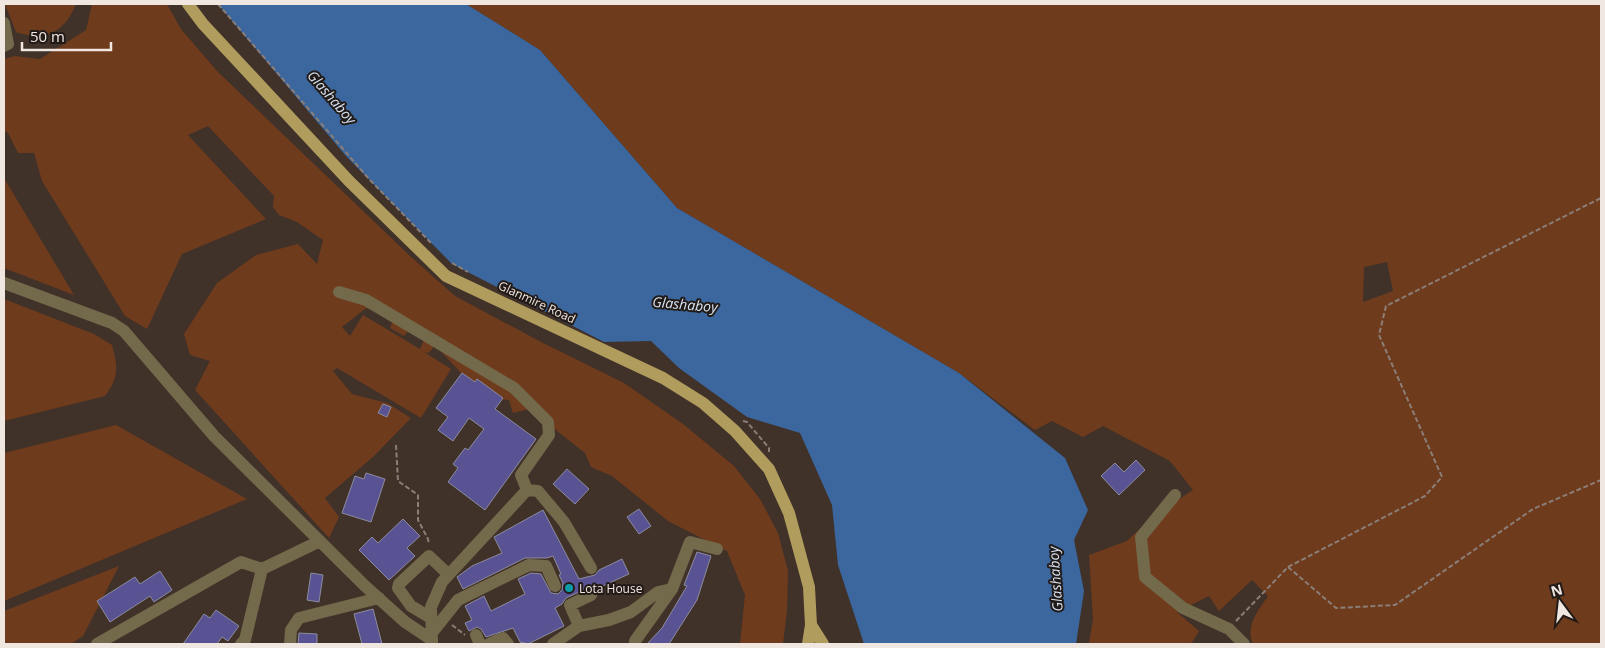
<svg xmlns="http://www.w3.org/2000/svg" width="1605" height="648" font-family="'Open Sans',sans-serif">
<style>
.green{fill:#6f3b1d;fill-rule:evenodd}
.water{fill:#3b679e}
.building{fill:#595393;stroke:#8c8c9e}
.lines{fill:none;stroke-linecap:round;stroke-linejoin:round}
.path{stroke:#8b7e77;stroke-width:2;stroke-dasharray:5 2.5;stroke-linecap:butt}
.minor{stroke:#73694b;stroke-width:12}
.major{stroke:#b09c5d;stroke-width:12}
.culture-dot{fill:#0f9aa8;stroke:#211a17;stroke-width:2}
.labels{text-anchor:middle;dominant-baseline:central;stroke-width:4;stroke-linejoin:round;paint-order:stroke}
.street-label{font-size:12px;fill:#f1e7e1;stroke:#211a17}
.poi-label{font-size:12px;fill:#f1e7e1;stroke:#211a17;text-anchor:start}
.water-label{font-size:14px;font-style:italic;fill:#d7e4f4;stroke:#211a17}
</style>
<rect width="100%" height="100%" fill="#403129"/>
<!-- green -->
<path class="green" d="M5,4H76C65,32 45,42 16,32Z
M92,4H167L181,29L217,71L410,256L455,296L543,343L624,383L683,424L734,466L760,499L778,533L788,571L787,611L783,644H740L745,595L727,551L668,521L612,476L591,467L585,453L529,409L513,413L509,400L492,399V389L464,376L435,345L429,353L424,352L451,369L421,418L337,368L333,371L352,394L387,403L411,418L374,456L325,498L339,517L329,538L195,390L210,361L190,355L184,334L217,283L256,255L298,244L317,264L323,240L297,222L279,215L273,207L274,196L208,126L188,135L266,219L182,254L147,329L125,316L42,181L34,153H18L8,133L4,131V59L15,56L40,59L86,30ZM366,308L394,317L390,328L404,336L413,325L425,338L420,349L363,315L350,336L342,327Z
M466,4H1601V644H1253C1245,626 1258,611 1268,596L1252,580L1219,611L1209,596L1177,612L1199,631L1191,644H1089L1093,619L1089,555L1127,541L1155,515L1193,490L1170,461L1103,426L1083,437L1052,421L1035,430L959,373L677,208L540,50ZM1387,262L1393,291L1363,302L1364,267Z
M4,178L74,295L4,268Z
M4,299L94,334L112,345C118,367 119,377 105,396L4,421Z
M116,425L247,499L4,601V453Z
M119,566L83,636L71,644H4V611Z"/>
<!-- water -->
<path class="water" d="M218,4H466L540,50L677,208L959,373L1065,458L1088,510L1074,540L1084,591L1076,644H864L838,565L832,505L800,433L747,417L679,368L651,341L604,342L452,264L346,156Z"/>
<!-- building -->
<path class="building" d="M462,373L475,382L477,379L503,398L495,409L536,439L485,510L448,482L458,468L453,464L465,448L468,450L484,429L469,418L453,441L438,430L448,417L436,408Z
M383,404L391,407L387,417L378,413Z
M1136,460L1145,470L1119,495L1101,476L1115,463L1124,472Z
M567,469L589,489L575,504L553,484Z
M366,473L385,479L371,522L342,513L355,476L364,479Z
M639,509L651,526L639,534L627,517Z
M543,510L579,579L595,575L599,570L622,559L629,574L596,589L588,588L566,598L562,604L555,608L564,626L528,644L520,642L513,628L486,637L481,629L477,627L469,631L465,623L472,620L465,606L484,596L491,611L525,594L518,579L531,573L541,574L551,593L558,594L562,590L563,583L559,575L561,574L553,556L547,558H525L463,589L457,577L472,566L502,553L494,537L496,536Z
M403,519L420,536L407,548L415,556L389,580L359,550L372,537L378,543Z
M697,552L711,556L697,600L669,644H647L662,628L687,586L684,585Z
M160,571L172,590L154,602L150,596L110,622L97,601L135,577L140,584Z
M311,573L323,575L319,602L307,600Z
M373,609L382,644H362L354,614Z
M216,610L239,626L228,641L222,637L217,644H183L204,614L210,618Z
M299,633L317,634V644H298Z"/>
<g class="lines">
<!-- path -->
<path class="path" d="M218,4L369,179L431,243
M452,263L468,272
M743,421L747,422L769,448V452
M396,445L398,481L418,495V520L428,539L429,544
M1288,567L1336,608L1395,605L1533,509L1601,480
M1236,621L1288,567L1425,496L1442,477L1379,335L1386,306L1601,198
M452,625L465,635"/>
<!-- minor -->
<path class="minor" d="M4,23L8,44L4,46
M4,283L112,323L124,331L214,436L365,586L405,622L432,640V644
M339,292L366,300L514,388L548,422L549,435L521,475L527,490
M1175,495L1141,537L1145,577L1183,608L1229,629L1244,644
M431,618L411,606L398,588L399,584L429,556L448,574
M579,626L570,605L591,595
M431,634L458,600L529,565L546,566L555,586
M476,635L480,644
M432,640L431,607L442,582L527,490L538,491L564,522L591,568
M635,641L672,589L690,542L717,549
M97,644L241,562L262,569L320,541
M241,644L245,640L262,569
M290,644L291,630L299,618L379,598
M489,644L503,638L508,644
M553,644L579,626L609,620L631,612L658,592L672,589"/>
<!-- major -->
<path class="major" d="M188,4L203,24L349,181L446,276L663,378L703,403L735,431L769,469L789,513L809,587L811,625L808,644
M811,625L823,644"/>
</g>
<!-- markers -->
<circle class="culture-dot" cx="569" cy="588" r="5"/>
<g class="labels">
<!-- street labels -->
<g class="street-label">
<text transform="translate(537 302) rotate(25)">Glanmire Road</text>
</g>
<!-- poi labels -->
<g class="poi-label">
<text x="579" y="588">Lota House</text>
</g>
<!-- water labels -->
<g class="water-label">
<text transform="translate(332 97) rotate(49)">Glashaboy</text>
<text transform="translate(685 304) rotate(5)">Glashaboy</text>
<text transform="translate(1055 579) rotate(-94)">Glashaboy</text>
</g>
</g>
<!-- border -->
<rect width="1605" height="648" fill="none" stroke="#f1e7e1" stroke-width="10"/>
<!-- north arrow -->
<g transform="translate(1560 603) rotate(345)" stroke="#211a17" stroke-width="4" paint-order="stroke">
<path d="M0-4L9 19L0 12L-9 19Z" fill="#f1e7e1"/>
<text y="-8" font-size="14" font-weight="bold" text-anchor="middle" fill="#f1e7e1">N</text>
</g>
<!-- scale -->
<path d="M22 42v8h89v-8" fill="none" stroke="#f1e7e1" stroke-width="2.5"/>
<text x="30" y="42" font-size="15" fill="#f1e7e1" stroke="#211a17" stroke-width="4" paint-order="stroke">50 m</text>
</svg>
